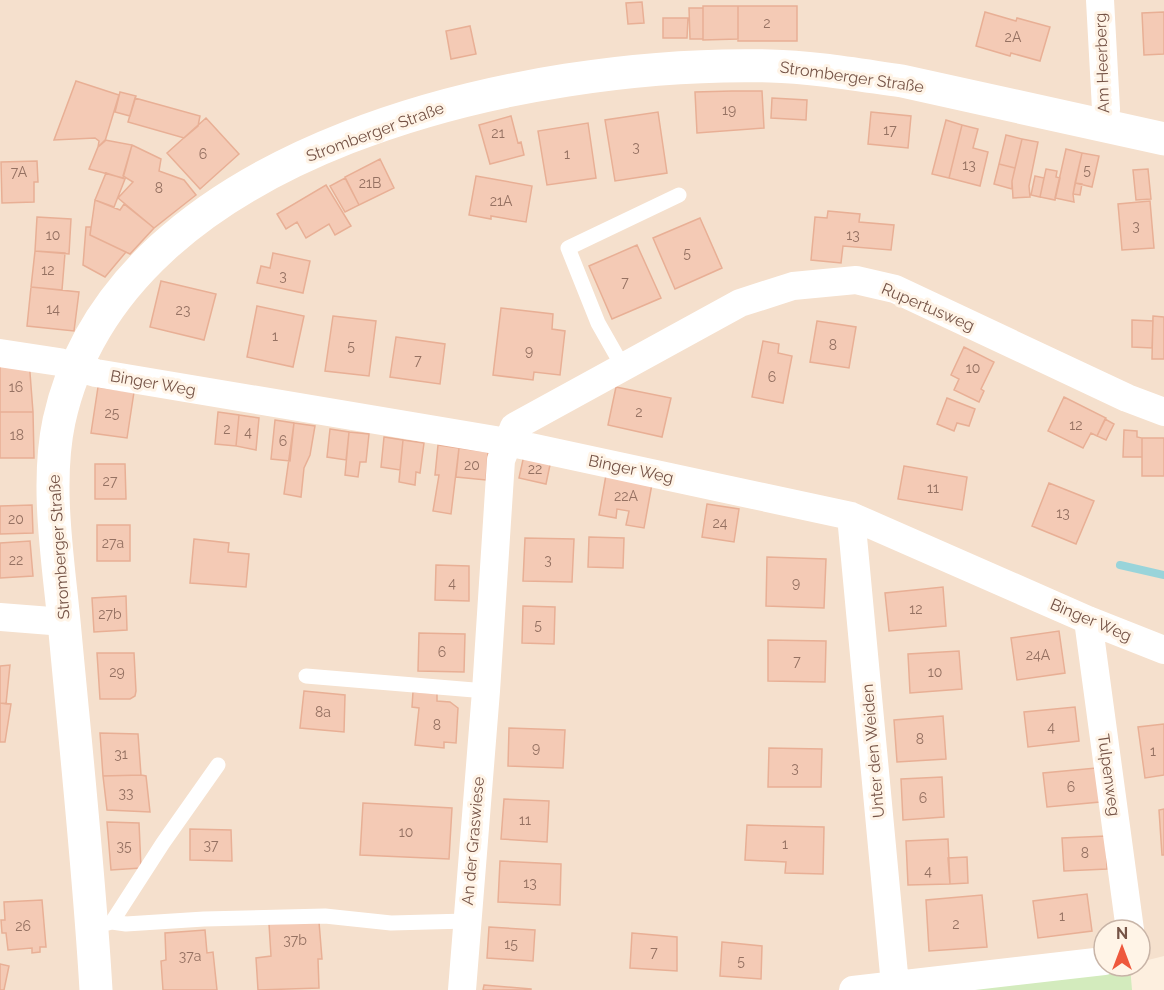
<svg xmlns="http://www.w3.org/2000/svg" width="1164" height="990" font-family="Raleway,sans-serif">
<style>
.residential{fill:#f5e0cd}
.green{fill:#d3ebbd}
.lines{fill:none;stroke-linecap:round;stroke-linejoin:round}
.stream{stroke:#99d4da;stroke-width:8}
.building{fill:#f4cab5;stroke:#e8af95;stroke-width:1.5}
.lane{stroke:#fff;stroke-width:15}
.street{stroke:#fff;stroke-width:28}
.secondary{stroke:#fff;stroke-width:33}
.labels{text-anchor:middle;dominant-baseline:central;stroke-width:6;stroke-linejoin:round;paint-order:stroke}
.number-label{font-size:14px;fill:#957162}
.street-label{font-size:16px;fill:#755346;stroke:#fff4e7}
</style>
<rect width="100%" height="100%" fill="#fdefdf"/>
<!-- residential -->
<path class="residential" d="M0,0H1164V956L1140,962V930H1104V966L901,990H0Z"/>
<!-- green -->
<path class="green" d="M1130,966L1132,990H926Z"/>
<g class="lines">
<!-- stream -->
<path class="stream" d="M1120,565L1164,575"/>
</g>
<!-- building -->
<path class="building" d="M642,2L644,23L628,24L626,3Z
M703,6H738V39L703,40Z
M738,6H797V41H738Z
M689,8H703V39H690Z
M985,12L1016,21L1017,18L1050,27L1040,61L1011,53L1010,56L976,46Z
M1164,12V54L1144,55L1142,13Z
M663,18H688L687,38H663Z
M470,26L476,54L451,59L446,31Z
M76,81L119,95L105,141L98,147L99,141L95,138L54,140Z
M732,91H762L764,128L697,133L695,92Z
M120,92L136,96L130,116L115,112Z
M135,98L200,116L198,126L184,138L128,122Z
M772,98L807,100L806,120L771,118Z
M658,112L667,173L615,181L605,120Z
M871,112L911,116L908,148L868,144Z
M511,116L518,143L521,142L524,155L490,164L479,125Z
M206,118L239,154L200,189L167,153Z
M946,120L962,125L949,178L932,174Z
M588,123L596,178L547,185L538,131Z
M962,125L978,129L973,148L988,152L980,186L949,178Z
M1006,135L1022,139L1015,168L999,164Z
M1022,139L1038,142L1029,186L1030,197L1013,198L1012,181Z
M105,140L132,145L123,178L89,169L98,147Z
M132,145L161,159L159,171L184,180L196,195L154,228L118,198L133,182L123,176Z
M1066,149L1082,153L1073,194L1074,202L1055,198Z
M1082,153L1099,156L1092,187L1075,183Z
M380,159L394,188L359,205L345,177Z
M37,161L38,182H34V202L2,203L1,162Z
M999,164L1015,168L1012,181V189L994,184Z
M1046,169L1057,171L1056,177L1060,178L1055,200L1040,197Z
M1148,169L1151,199L1136,200L1133,170Z
M106,173L125,179L114,207L95,200Z
M476,176L532,186L526,222L491,216V219L469,215Z
M1035,176L1044,178L1040,197L1031,195Z
M345,178L359,205L345,212L330,186Z
M1075,183L1082,184L1080,195L1073,194Z
M326,185L351,226L335,235L329,224L306,238L297,222L286,229L277,214Z
M95,200L120,210L124,204L154,228L130,254L90,235Z
M1150,201L1154,248L1122,250L1118,204Z
M828,211L860,214L859,222L894,225L891,250L843,246L841,263L811,260L815,217L827,218Z
M37,217L71,219L69,254L35,251Z
M700,218L722,268L675,289L653,238Z
M86,227H91L90,235L126,252L105,277L83,265Z
M637,245L661,298L612,319L589,266Z
M35,251L65,253L62,290L31,287Z
M273,253L310,261L303,293L257,283L261,266L270,268Z
M161,281L216,294L204,340L150,327Z
M31,287L79,292L74,331L27,326Z
M257,306L304,316L293,367L247,357Z
M501,308L553,314L552,329L565,331L560,375L534,372L533,380L493,375Z
M333,316L376,321L369,376L325,371Z
M1153,316L1164,317V359H1152Z
M1132,320L1153,321L1152,348L1132,347Z
M817,321L856,327L849,368L810,362Z
M396,337L445,344L440,384L390,377Z
M763,341L779,344L778,353L792,356L783,403L752,397Z
M964,347L994,362L981,389L984,391L979,402L954,390L959,379L951,375Z
M29,360L33,412H0V362Z
M98,387L134,392L127,438L91,433Z
M616,387L671,398L662,437L608,425Z
M1064,397L1106,418L1097,436L1091,433L1083,448L1048,431Z
M947,398L975,409L969,426L957,423L954,431L937,424Z
M0,412H33L34,458H0Z
M218,412L239,415L236,446L215,444Z
M239,415L259,418L256,450L236,446Z
M1105,419L1114,424L1106,440L1097,436Z
M275,420L294,423L290,461L271,459Z
M294,423L315,426L310,455L304,468L301,497L284,494Z
M330,429L349,432L346,460L327,457Z
M1124,430L1137,431V437L1142,438V457H1123Z
M349,432L369,434L366,462H360L358,477L345,475Z
M384,437L403,440L400,470L381,467Z
M1142,438H1164V476H1142Z
M403,440L424,443L420,473L416,472L415,485L399,482Z
M438,445L459,448L451,514L433,511L439,475H435Z
M459,448L488,452L486,480L456,477Z
M524,455L551,460L546,484L519,478Z
M95,464H125L126,499H95Z
M904,466L967,477L962,510L898,499Z
M606,475L652,484L644,528L626,525L629,511L617,509L616,518L599,515Z
M1049,483L1094,501L1076,544L1032,526Z
M707,504L739,509L734,542L702,537Z
M32,505L33,533L0,534V506Z
M97,525H130V561H97Z
M589,537L624,538L623,568L588,567Z
M525,538L574,539L572,582L523,581Z
M194,539L229,543L228,552L249,554L246,587L190,583Z
M30,541L33,576L0,578V543Z
M767,557L826,559L824,608L766,606Z
M436,565L469,566V601L435,600Z
M943,587L946,626L889,631L885,593Z
M126,596L127,630L94,632L92,598Z
M523,606L555,607L554,644L522,643Z
M1059,631L1065,673L1017,680L1011,638Z
M419,633L465,634L464,672L418,671Z
M768,640L826,641L825,682L768,681Z
M959,651L962,689L910,693L908,654Z
M97,653H134L136,691L135,696L130,699H100Z
M10,665L6,704L0,703V666Z
M304,691L345,695L344,732L300,728Z
M413,692L437,693V701L450,702L458,708L456,743L444,742V748L415,745L419,708L412,707Z
M0,703L11,704L5,742H0Z
M1075,707L1079,741L1028,747L1024,712Z
M943,716L946,759L897,762L894,720Z
M1164,724V775L1145,778L1138,727Z
M509,728L565,730L563,768L508,766Z
M100,733L138,734L141,775L103,776Z
M769,748L822,749L821,787H768Z
M1096,768L1100,802L1047,807L1043,773Z
M141,775L146,776L150,812L107,810L103,776Z
M942,777L944,817L903,820L901,779Z
M504,799L549,801L547,842L501,839Z
M363,803L452,808L449,859L360,855Z
M1164,809V855H1162L1159,810Z
M107,822L139,823L141,868L111,870Z
M747,825L824,827L823,874L785,873L786,862L745,860Z
M190,829L231,830L232,861L190,860Z
M1106,836L1107,869L1064,871L1062,838Z
M948,839L950,884L908,885L906,841Z
M967,857L968,883L950,884L948,858Z
M500,861L561,864L560,905L498,902Z
M1087,894L1092,931L1038,938L1033,901Z
M982,895L987,947L929,951L926,900Z
M42,900L46,947H40V952L32,953V948L8,950L6,933H2L1,920H5L4,902Z
M319,922L322,959H318L319,988L258,990L256,958L271,956L269,924Z
M489,927L535,930L533,961L487,958Z
M205,930L207,953L213,952L217,990H163L161,961L166,960L165,933Z
M632,933L677,937V971L630,968Z
M722,942L762,946L761,979L720,976Z
M0,964L9,966L4,990H0Z
M484,985L531,989V990H483Z"/>
<g class="lines">
<!-- lane -->
<path class="lane" d="M623,367L598,323L568,248L679,195
M306,676L486,691
M112,922L126,924L204,919L325,916L391,923L467,921
M104,924L112,922L163,843L218,765"/>
<!-- street -->
<path class="street" d="M1100,0L1106,109L1102,125
M0,353L59,362L96,373L507,442L851,516L1088,620L1164,650
M851,516L895,985
M0,617L64,622
M1088,620L1130,930
M462,990L486,691L501,460L514,427L740,303L793,286L856,280L895,289L1127,398L1164,412
M853,990L1104,961"/>
<!-- secondary -->
<path class="secondary" d="M96,990C89,870 76,751 65,632C59,565 45,487 59,421C119,145 531,60 770,66C814,67 859,75 902,81L1164,139"/>
</g>
<g class="labels">
<!-- number labels -->
<g class="number-label">
<text x="767" y="23">2</text>
<text x="1013" y="37">2A</text>
<text x="729" y="110">19</text>
<text x="890" y="130">17</text>
<text x="498" y="133">21</text>
<text x="636" y="147">3</text>
<text x="203" y="154">6</text>
<text x="567" y="154">1</text>
<text x="969" y="165">13</text>
<text x="1087" y="170">5</text>
<text x="19" y="172">7A</text>
<text x="370" y="183">21B</text>
<text x="159" y="188">8</text>
<text x="501" y="201">21A</text>
<text x="1136" y="226">3</text>
<text x="53" y="235">10</text>
<text x="853" y="235">13</text>
<text x="687" y="253">5</text>
<text x="48" y="270">12</text>
<text x="283" y="276">3</text>
<text x="625" y="282">7</text>
<text x="53" y="309">14</text>
<text x="183" y="310">23</text>
<text x="275" y="336">1</text>
<text x="833" y="345">8</text>
<text x="351" y="346">5</text>
<text x="529" y="351">9</text>
<text x="418" y="360">7</text>
<text x="973" y="368">10</text>
<text x="772" y="377">6</text>
<text x="16" y="387">16</text>
<text x="639" y="412">2</text>
<text x="112" y="413">25</text>
<text x="1076" y="425">12</text>
<text x="227" y="429">2</text>
<text x="248" y="432">4</text>
<text x="17" y="435">18</text>
<text x="283" y="441">6</text>
<text x="472" y="465">20</text>
<text x="535" y="469">22</text>
<text x="110" y="481">27</text>
<text x="933" y="488">11</text>
<text x="626" y="496">22A</text>
<text x="1063" y="513">13</text>
<text x="16" y="519">20</text>
<text x="720" y="523">24</text>
<text x="113" y="543">27a</text>
<text x="16" y="560">22</text>
<text x="548" y="560">3</text>
<text x="452" y="583">4</text>
<text x="796" y="583">9</text>
<text x="916" y="609">12</text>
<text x="110" y="614">27b</text>
<text x="538" y="625">5</text>
<text x="442" y="652">6</text>
<text x="1038" y="655">24A</text>
<text x="797" y="661">7</text>
<text x="117" y="672">29</text>
<text x="935" y="672">10</text>
<text x="323" y="712">8a</text>
<text x="437" y="725">8</text>
<text x="1051" y="727">4</text>
<text x="920" y="739">8</text>
<text x="536" y="748">9</text>
<text x="1153" y="751">1</text>
<text x="121" y="754">31</text>
<text x="795" y="768">3</text>
<text x="1071" y="787">6</text>
<text x="126" y="793">33</text>
<text x="923" y="798">6</text>
<text x="525" y="820">11</text>
<text x="406" y="832">10</text>
<text x="785" y="844">1</text>
<text x="211" y="845">37</text>
<text x="124" y="846">35</text>
<text x="1085" y="853">8</text>
<text x="928" y="871">4</text>
<text x="530" y="883">13</text>
<text x="1062" y="916">1</text>
<text x="956" y="924">2</text>
<text x="23" y="926">26</text>
<text x="295" y="940">37b</text>
<text x="511" y="944">15</text>
<text x="654" y="952">7</text>
<text x="190" y="956">37a</text>
<text x="741" y="961">5</text>
</g>
<!-- street labels -->
<g class="street-label">
<text transform="translate(1102 63) rotate(-92)">Am Heerberg</text>
<text transform="translate(852 77) rotate(8)">Stromberger Straße</text>
<text transform="translate(375 132) rotate(-20)">Stromberger Straße</text>
<text transform="translate(928 307) rotate(23)">Rupertusweg</text>
<text transform="translate(153 383) rotate(10)">Binger Weg</text>
<text transform="translate(631 469) rotate(12)">Binger Weg</text>
<text transform="translate(59 547) rotate(-94)">Stromberger Straße</text>
<text transform="translate(1091 620) rotate(23)">Binger Weg</text>
<text transform="translate(873 751) rotate(-95)">Unter den Weiden</text>
<text transform="translate(1109 775) rotate(82)">Tulpenweg</text>
<text transform="translate(473 841) rotate(-85)">An der Graswiese</text>
</g>
</g>
<!-- north arrow -->
<g transform="translate(1122 948)"><circle r="28" fill="#fff4e7" stroke="#c8b4a7" stroke-width="1.5"/>
<path d="M0-4.5L10 22L0 15L-10 22Z" fill="#ee583d"/>
<text y="-9" font-size="16" font-weight="bold" text-anchor="middle" fill="#755346">N</text>
</g>
</svg>
